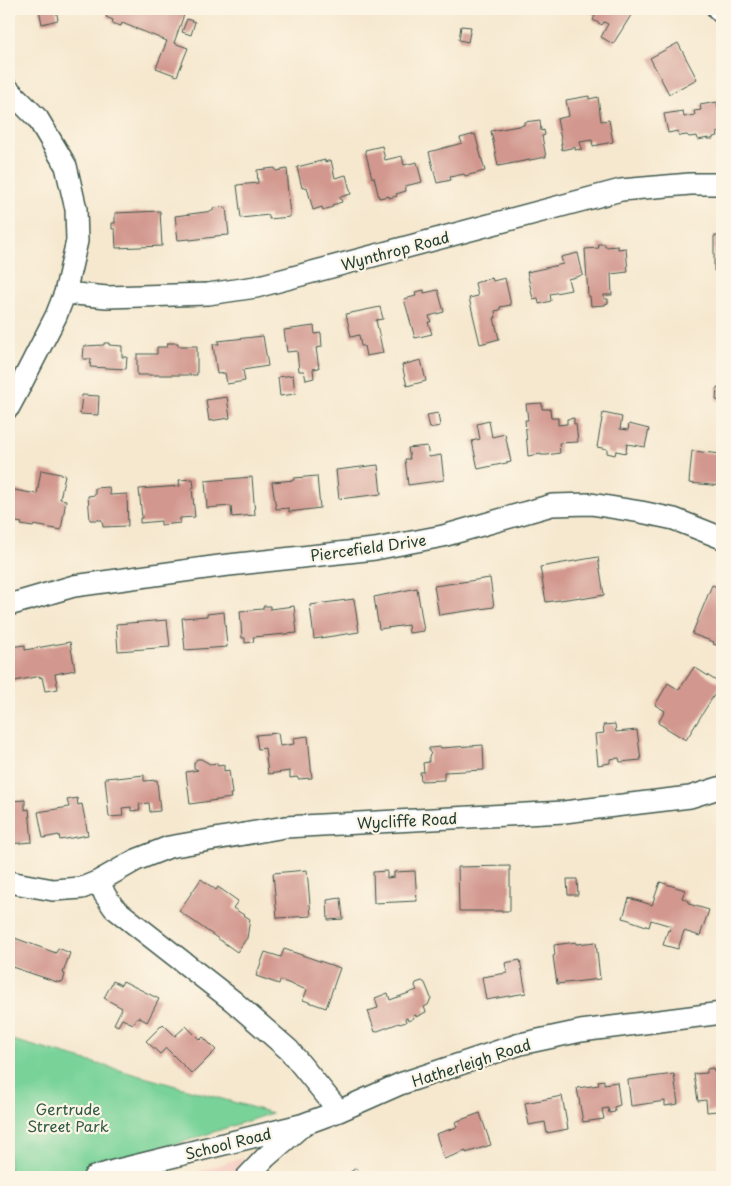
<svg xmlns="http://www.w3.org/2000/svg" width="731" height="1186" font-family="'Playpen Sans',sans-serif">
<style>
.built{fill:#f7d1c6}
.green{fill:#79d399;stroke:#4c8866}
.building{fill:#d2978e}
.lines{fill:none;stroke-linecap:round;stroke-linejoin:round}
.minor-casing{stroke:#3f574b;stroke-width:24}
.minor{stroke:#fff;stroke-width:21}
.labels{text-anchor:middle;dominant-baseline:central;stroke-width:4.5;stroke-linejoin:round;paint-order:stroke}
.street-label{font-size:15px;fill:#1f3d34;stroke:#fcf5e5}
.park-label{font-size:15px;fill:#315b48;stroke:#fcf5e5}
</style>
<rect width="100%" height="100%" fill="#fcf5e5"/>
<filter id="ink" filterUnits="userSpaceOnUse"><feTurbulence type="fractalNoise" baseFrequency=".02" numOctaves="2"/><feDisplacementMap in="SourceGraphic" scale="10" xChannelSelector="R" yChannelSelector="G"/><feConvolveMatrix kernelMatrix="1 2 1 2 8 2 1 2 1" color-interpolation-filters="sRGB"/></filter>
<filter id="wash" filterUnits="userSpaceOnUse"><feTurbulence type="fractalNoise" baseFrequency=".0096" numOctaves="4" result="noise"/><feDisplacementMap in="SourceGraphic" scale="20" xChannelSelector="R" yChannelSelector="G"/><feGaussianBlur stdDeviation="1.12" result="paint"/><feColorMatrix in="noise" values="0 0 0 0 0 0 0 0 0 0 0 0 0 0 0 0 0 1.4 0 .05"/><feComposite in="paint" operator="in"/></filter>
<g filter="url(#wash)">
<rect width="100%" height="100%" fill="#f6e8cf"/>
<!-- built -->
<path class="built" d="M243,1157L234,1177H182Z"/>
<!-- green -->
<path class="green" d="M9,1039L272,1113L75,1177H9Z"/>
<g id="blocks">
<!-- building -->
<path class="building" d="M39,9H56L58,20L42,24Z
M109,9H186L174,43L188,48L177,76L156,68L167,41L122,23L121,26L112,23L113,20L106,17Z
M584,9H635L613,44L601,37L608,24L604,22L602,25L593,20L595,15Z
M187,19L195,22L191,35L182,32Z
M461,26L471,27L468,42L459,40Z
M678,43L697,79L669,94L650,58Z
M589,96V99L598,97L601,121L609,120L613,142L593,146L592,140L580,142L582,149L575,150V147L562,150L561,144H562L557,119L569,116L566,100Z
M717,102L718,109L721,108L722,113V132L717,133L718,136L713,137V139H708V138L698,140L697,136L689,137L687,135L679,136L678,131L668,133L664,114L683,111L684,117L695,115L694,111L701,110L700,105Z
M540,120L541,131L544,130L545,135L542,136L546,157L498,166L491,131L524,125V122Z
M475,134L485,171L465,176L464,174L450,177L451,180L437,183L429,152L462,143L460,138Z
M382,146L385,160L402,156L404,165L417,162L422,182L405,186L406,191L396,194L397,196L389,198V196L379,198L374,177L372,178L365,150Z
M325,160V162L331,160L335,178L346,175L351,194L340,197L342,202L332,205L333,207L323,210L322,207L313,210L307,187L302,188L297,167Z
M275,168L276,171L287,169L288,182H287L290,217L269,219V215L241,218L237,185L258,183L257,170Z
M226,207L229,235L215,236V237L190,240V239L178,240L175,216L213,211V208Z
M160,211L162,246L116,248L115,229H112V223H115V213Z
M714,236H722V270L714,271Z
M598,244H605V247L618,246V249L626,248L628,272L611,274L612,295H604V299H608V303L605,304V305L591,306L590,296H588L585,249L599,248Z
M578,253L583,275L568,279L571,290L550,294L551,301L539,304L538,298L533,299L527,272L563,264L561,257Z
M491,278V279L492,278L493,281L505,278L511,305L500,307V310L495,311L496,318H494L499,339L480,344L469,298L478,296L475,283Z
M424,290V293L438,290L444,312L429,316L431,322H428L432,334L415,338L404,299L416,296L415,292Z
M380,307L383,319L376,320L383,353L366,356L364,346H361L359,335L351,337L346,314Z
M314,326L315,334L321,333L322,347L316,348L319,368L313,369L314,378L306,380L304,371H299L297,351L287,352L284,330Z
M263,336L268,366L243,370L245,381L227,384L225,373L217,374L213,344H219L218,341Z
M104,343H109V345L122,346V357H127L126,369L90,367L91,359H83L84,346L104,345Z
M168,343H178V346H197V375H137V354H157V347H167Z
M421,360L426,381L407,386L402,365Z
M293,375L295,394L280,396L278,377Z
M717,387L722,388V401L716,400Z
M82,395L99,396L98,415L80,414Z
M227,397L230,418L209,421L206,400Z
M542,403V409H550L551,418H558V425L567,424V419L574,418V424H576L578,442L559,443L560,453L547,455H541V454L528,456L525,420H528L526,404Z
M438,413L440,426L430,428L427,415Z
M603,413L622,417L620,429L628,430L629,424L649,429L645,447L627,444L626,453L616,451L615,455L607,453V449L597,447Z
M489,421L492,437L505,434L511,462L478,469L472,441L480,439L477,424Z
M427,446L429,457L441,455L444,480L408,485L405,459H410L408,448Z
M692,451L722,454V486L689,483Z
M378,465L381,494L339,499L336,470Z
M41,470L65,475L60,499L66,500L61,530L34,525L33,527L21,525L22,523L11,521L14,510L9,509V489L37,494Z
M317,476L320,508L289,512V508L276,509L272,482L294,480V478Z
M252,477L255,515L232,517L231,506L207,508L205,481Z
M193,479L194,488H192L195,517L180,518V523L161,525V521L140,523V518H142L139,489L180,486L179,480Z
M109,487L110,495L127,494L128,526L103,527L102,520H90L88,496L95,495V488Z
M598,557L604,595L581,599V597L546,602L540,567Z
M490,578L494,607L439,615L434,586Z
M712,585L722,589V647L713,644L714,642L692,634Z
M417,588L424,631L409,633L408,625L379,629L374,597Z
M354,599L359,632L314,639L310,605Z
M263,606H270V609L294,606L297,633L253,637L254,642L245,643V638H242L240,611L263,609Z
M224,612L227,647L185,650L182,618L207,616V614Z
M167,620L170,647L118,651L116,624Z
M70,642L75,670L55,674L58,689L45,691L42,677L40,678V676L10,682L9,647L25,645V650Z
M694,667L721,684L686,740L658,723L665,711L655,705L668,683L679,690Z
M615,724L616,732L637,730L641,760L620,762L619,758L610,759V763L598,765L595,734L604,733L603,725Z
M278,733L280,746L294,744L293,738L308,736L312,778L298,779L297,777L290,778V771L268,774L265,748L258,749L256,735Z
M483,745L484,770L444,772V780L421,781L420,772H424L423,763L429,762V756L431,754L429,751V748L441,747V748Z
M197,759H201L210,764L217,763L218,766L224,765V771L229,770L232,794H230L231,798L190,804L186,772L198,770L194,768V763Z
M144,775V781L157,780L160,811L150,812L149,803L139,804L140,810L131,811V807L122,808L123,816L109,817L105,778L117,777V778Z
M77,798L78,805L82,804L88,835L60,840L59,835L43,838L38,812L69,807L67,800Z
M25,800V810L29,809L32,842L9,844V801Z
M510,866V911H459L458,867Z
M307,870L311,916L277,918L273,873Z
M387,871V878L394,877V872L415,871L417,901L374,903L373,872Z
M201,879L216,890L218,887L238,901L233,908L250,919L247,938L237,952L179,911Z
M567,879H577L578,895H568Z
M660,882L685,890L682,898L689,901V904L709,910L700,936L684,931L678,949L663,945L668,930L669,931L671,926L651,920L649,927L623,918L629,898L652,905Z
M341,898L343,919L328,920L327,900Z
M12,937L56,953L58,948L70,953L63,973L65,974L63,982L61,981L60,983L9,966V947Z
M576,942V944L596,942L600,979L557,984L553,956L555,955L554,945Z
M284,949L340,968L326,1008L303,1000L307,990L280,980L279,984L256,976L265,952L281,957Z
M520,960L526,993L486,1000L482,977L507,973L505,963Z
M113,981L121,985L123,981L159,999L147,1022L138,1017L133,1024L122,1019L118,1026L114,1024L122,1008L104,998Z
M422,981L425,983L431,998L428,1005L424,1007L426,1012L416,1017V1015L413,1016L414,1018L408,1021L407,1018L405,1019L406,1022L400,1024L399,1023L375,1032L368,1011L378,1008L375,998L388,993L390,1000L417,990L415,986L416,983Z
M163,1024L175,1036L186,1026L200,1040L203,1037L216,1050L192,1074L166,1048L160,1054L146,1041Z
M713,1068L714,1072L722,1071V1103L717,1111L707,1112L706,1100L698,1101L694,1074L707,1073V1069Z
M674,1074L678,1104L665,1106V1101L631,1106L628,1080Z
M604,1080V1084L617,1082L620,1105L614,1107L615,1112L609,1113L608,1108L602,1109L604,1119L583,1122L577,1088L599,1085L598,1081Z
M562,1096L568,1129L547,1133L545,1122L529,1125L525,1103Z
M480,1113L491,1145L466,1153V1151L444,1159L436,1134L457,1127L455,1122Z
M356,1168L362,1177H337L343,1173L345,1176Z"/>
</g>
</g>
<g filter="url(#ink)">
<use href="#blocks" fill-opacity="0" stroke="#3f574b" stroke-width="1"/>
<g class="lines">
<defs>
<path id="minor" d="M718,9L722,13
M9,90L38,119L66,166L76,209L77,241L65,293L56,316L16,394L9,407
M65,293L107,297L208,294L256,287L621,190L690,184H722
M9,605L74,586L220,566L375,549L443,536L552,505L591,504L641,512L674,519L722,538
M99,881L105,895L114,908L233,1001L289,1050L339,1111
M9,882L53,890L82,888L99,881L136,860L169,847L285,827L564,812L690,797L722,787
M94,1177L114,1171L301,1125
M247,1177L266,1157L304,1124L339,1111L400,1084L520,1044L581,1031L722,1013"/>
</defs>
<!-- minor casing -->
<use href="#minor" class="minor-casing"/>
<!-- minor -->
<use href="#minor" class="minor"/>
</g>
</g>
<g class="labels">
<!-- street labels -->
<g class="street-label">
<text transform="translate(395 250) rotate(-15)">Wynthrop Road</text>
<text transform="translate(368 547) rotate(-8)">Piercefield Drive</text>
<text transform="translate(407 820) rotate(-3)">Wycliffe Road</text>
<text transform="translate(471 1062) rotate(-18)">Hatherleigh Road</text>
<text transform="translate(228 1143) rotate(-14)">School Road</text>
</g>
<!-- park labels -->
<g class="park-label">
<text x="68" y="1108">Gertrude<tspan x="68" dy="17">Street Park</tspan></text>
</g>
</g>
<!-- margin -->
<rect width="731" height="1186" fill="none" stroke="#fcf5e5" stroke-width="30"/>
</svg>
